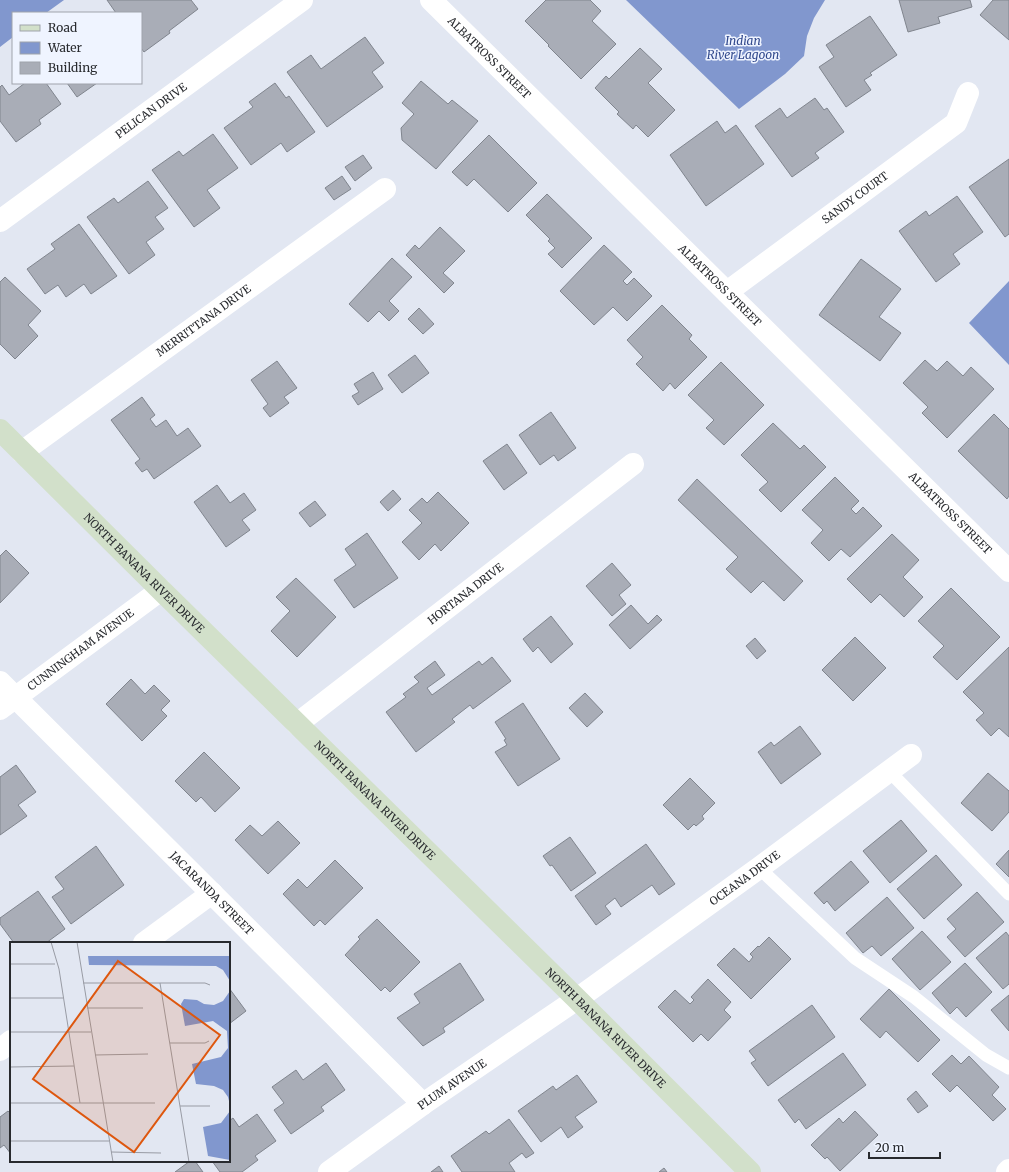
<svg xmlns="http://www.w3.org/2000/svg" width="1009" height="1172" font-family="Merriweather,serif">
<style>
.water{fill:#8197ce}
.building{fill:#a9adb7;stroke:#80858e}
.lines{fill:none;stroke-linecap:round;stroke-linejoin:round}
.lane{stroke:#fff;stroke-width:13}
.street{stroke:#fff;stroke-width:22}
.secondary{stroke:#d2e0ca;stroke-width:22}
.labels{text-anchor:middle;dominant-baseline:central;stroke-width:3;stroke-linejoin:round;paint-order:stroke}
.street-label{font-size:11px;fill:#282a2e;stroke:#eff4ff}
.water-label{font-size:12px;font-style:italic;fill:#324a8e;stroke:#eff4ff}
.inset-road{fill:none;stroke:#989ba4;stroke-width:1}
.view{fill:#de570e;fill-opacity:0.15;stroke:#de570e;stroke-width:2}
.inset-edge{fill:none;stroke:#282a2e;stroke-width:2}
</style>
<rect width="100%" height="100%" fill="#e2e7f2"/>
<!-- water -->
<path class="water" d="M0,0H64L46,13H13V37L0,47Z
M626,0H825L814,18L807,36L804,56L785,74L739,109Z
M1009,281V365L969,323Z"/>
<!-- building -->
<path class="building" d="M107,0H191L198,9L169,31L170,33L144,52L141,48V13H116Z
M546,0H590L601,11L592,21L616,44L581,79L548,46L549,45L525,21Z
M899,0H970L972,7L938,17L940,23L908,32Z
M993,0H1009V40L980,15Z
M870,16L897,55L870,73L872,75L864,80L871,90L846,107L819,67L834,57L826,45Z
M365,37L384,63L372,72L383,87L327,127L287,72L311,55L321,69Z
M640,48L662,69L648,83L675,110L648,137L636,125L633,129L617,114L619,112L595,88L606,76L609,79Z
M421,81L448,104L452,100L478,121L436,169L402,140L401,128L414,114L402,103Z
M25,83H46L61,104L39,120L41,124L16,142L0,121V87L2,85L9,95Z
M67,83H97L77,97Z
M275,83L286,98L289,96L315,132L287,152L281,143L251,165L224,128L253,107L249,102Z
M815,98L824,110L827,108L844,132L815,153L819,158L792,177L755,126L780,108L787,118Z
M717,121L725,133L736,125L764,164L706,206L670,155Z
M213,134L238,168L207,190L220,208L194,227L152,170L179,151L183,156Z
M489,135L537,183L508,212L474,179L467,186L452,172Z
M363,155L372,168L355,181L345,167Z
M1009,159V234L1005,237L969,187Z
M342,176L351,189L334,200L325,188Z
M148,181L168,208L155,217L164,229L146,242L155,255L129,274L87,217L114,198L118,203Z
M547,194L592,238L562,268L548,254L555,248L548,241L550,239L526,215Z
M957,196L983,232L953,254L960,264L936,282L899,231L926,211L929,216Z
M79,224L117,276L91,294L84,284L66,297L58,285L45,294L27,269L55,249L51,244Z
M440,227L465,251L443,273L454,283L444,293L406,255L415,245L419,249Z
M604,245L632,272L623,281L627,285L634,278L652,296L627,321L613,307L594,325L560,291Z
M392,258L412,277L389,301L399,311L389,321L379,311L368,322L349,304Z
M861,259L901,289L879,317L901,333L880,361L819,315Z
M5,277L41,311L28,325L38,336L15,359L0,344V282Z
M662,305L692,335L689,339L707,357L675,389L670,383L663,391L636,364L643,357L627,340Z
M419,308L434,324L423,334L408,319Z
M415,355L429,373L402,393L388,375Z
M925,360L937,371L947,361L963,376L971,367L994,389L947,438L922,413L928,407L903,383Z
M277,361L297,388L284,397L289,403L270,417L263,408L268,404L251,380Z
M721,362L764,405L724,445L706,428L714,420L688,395Z
M373,372L383,389L358,405L352,396L359,392L354,384Z
M142,397L155,415L150,419L156,427L166,420L177,436L188,428L201,446L154,479L147,469L142,472L135,463L140,459L111,420Z
M551,412L576,448L558,461L554,455L540,465L519,435Z
M994,414L1009,429V496L1007,499L958,451Z
M773,423L800,449L804,445L826,467L781,512L759,490L768,482L741,455Z
M507,444L527,473L504,490L483,461Z
M835,477L859,501L851,509L856,514L863,507L882,526L850,557L841,549L829,561L811,543L823,530L802,510Z
M697,479L803,581L784,601L763,581L751,593L726,569L738,557L678,500Z
M217,485L230,503L244,493L256,510L242,520L250,530L226,547L194,502Z
M393,490L401,499L388,511L380,502Z
M438,492L469,523L441,551L435,544L419,560L402,542L422,523L409,510L422,498L427,503Z
M315,501L326,515L310,527L299,513Z
M367,533L398,578L354,608L334,580L356,565L345,549Z
M892,534L919,560L903,577L923,597L904,617L880,594L871,603L847,579Z
M6,550L29,573L0,603V556Z
M612,563L631,585L619,595L626,604L612,616L586,586Z
M296,578L336,617L297,657L271,631L290,611L276,597Z
M951,588L1000,637L957,680L933,657L944,646L918,621Z
M631,605L648,624L657,615L662,620L630,649L609,625Z
M551,616L573,644L551,663L538,647L533,652L523,639Z
M855,637L886,668L853,701L822,670Z
M755,638L766,651L757,659L746,646Z
M1009,647V737L999,728L991,736L976,720L984,713L963,692Z
M492,657L511,681L473,709L470,705L452,719L455,722L416,752L386,712L406,697L403,694L419,682L414,677L435,661L445,675L427,688L432,695L479,661L482,665Z
M131,679L145,694L154,685L170,701L161,710L167,716L142,741L106,704Z
M585,693L603,712L587,727L569,708Z
M523,703L560,759L518,786L495,752L507,745L504,740L506,739L495,722Z
M800,726L821,754L781,784L758,752L771,742L774,746Z
M204,752L240,788L215,812L201,797L196,802L175,781Z
M16,765L36,792L18,805L27,816L0,835V777Z
M988,773L1009,791V812L992,831L961,803Z
M690,778L715,803L702,816L704,819L696,826L694,824L688,830L663,805Z
M901,820L927,851L890,883L863,851Z
M278,821L300,843L268,874L235,840L250,825L262,836Z
M570,837L596,873L571,891L552,865L550,866L543,856Z
M646,844L675,884L659,895L652,885L621,907L615,898L605,906L611,914L596,925L575,896Z
M96,846L124,885L71,924L52,897L64,889L55,877Z
M1009,850V877L996,864Z
M936,855L962,885L924,919L897,889Z
M335,860L363,888L325,925L320,920L314,926L283,894L298,879L307,888Z
M851,861L869,882L835,911L827,901L824,904L814,893Z
M38,891L65,929L46,943H14L0,924V918Z
M977,892L1004,922L965,957L947,937L956,929L947,919Z
M887,897L914,928L881,956L872,946L863,953L846,933Z
M377,919L420,962L390,992L385,987L381,991L345,955L360,939L358,937Z
M922,931L951,962L920,990L892,959Z
M1006,932L1009,936V984L1003,989L976,958Z
M769,937L791,959L751,999L717,965L734,948L749,962L753,957L750,954L758,946L759,947Z
M460,963L484,1000L443,1028L445,1032L423,1046L397,1018L420,1003L414,994Z
M965,963L992,992L966,1017L957,1007L950,1014L932,993Z
M708,979L731,1002L724,1010L731,1017L708,1041L701,1034L693,1042L658,1007L675,990L690,1004L694,1000L691,997Z
M229,988L246,1011L229,1024Z
M889,989L940,1040L918,1062L886,1031L880,1038L860,1019Z
M1009,995V1031L991,1010Z
M812,1005L835,1037L768,1086L751,1063L756,1060L749,1051Z
M843,1053L866,1085L806,1129L799,1119L795,1123L778,1100Z
M952,1055L961,1064L969,1056L999,1087L992,1095L1006,1109L993,1121L957,1085L950,1092L932,1074Z
M326,1063L345,1090L321,1107L324,1111L291,1134L274,1110L284,1103L272,1087L296,1070L303,1080Z
M577,1075L597,1102L575,1117L583,1127L568,1138L561,1127L541,1142L518,1111L553,1086L556,1090Z
M916,1091L928,1106L918,1113L907,1099Z
M8,1111L11,1114V1154L4,1145L0,1148V1117Z
M855,1111L878,1135L840,1171L827,1157L825,1159L811,1145L839,1118L843,1123Z
M257,1114L276,1141L255,1156L258,1160L242,1172H220L212,1161H229V1121L233,1118L239,1127Z
M509,1119L534,1153L526,1158L522,1153L509,1163L515,1172H462L451,1156L486,1131L489,1134Z
M190,1161H195L203,1172H175Z
M439,1166L443,1172H431Z
M664,1168L667,1172H659Z"/>
<g class="lines">
<!-- lane -->
<path class="lane" d="M889,771L1009,894
M759,868L855,958L914,997L986,1055L1009,1068"/>
<!-- street -->
<g class="street">
<path id="s1" d="M431,0L1009,571"/>
<path id="s2" d="M0,221L302,0"/>
<path id="s3" d="M727,292L956,123L968,93"/>
<path id="s4" d="M22,452L385,189"/>
<path id="s5" d="M0,682L423,1104"/>
<path id="s6" d="M0,709L161,590"/>
<path id="s7" d="M297,724L633,464"/>
<path d="M144,943L212,893"/>
<path d="M0,1050L11,1041"/>
<path id="s8" d="M329,1172L423,1104L577,999L759,868L911,755"/>
<path d="M1007,1172L1009,1170"/>
</g>
<!-- secondary -->
<path class="secondary" id="s9" d="M0,430L161,590L577,999L750,1172"/>
</g>
<g class="labels">
<!-- street labels -->
<g class="street-label">
<text stroke="none"><textPath href="#s1" startOffset="82">ALBATROSS STREET</textPath></text>
<text stroke="none"><textPath href="#s2" startOffset="187">PELICAN DRIVE</textPath></text>
<text stroke="none"><textPath href="#s3" startOffset="159">SANDY COURT</textPath></text>
<text stroke="none"><textPath href="#s1" startOffset="406">ALBATROSS STREET</textPath></text>
<text stroke="none"><textPath href="#s4" startOffset="224">MERRITTANA DRIVE</textPath></text>
<text stroke="none"><textPath href="#s1" startOffset="730">ALBATROSS STREET</textPath></text>
<text stroke="none"><textPath href="#s9" startOffset="203">NORTH BANANA RIVER DRIVE</textPath></text>
<text stroke="none"><textPath href="#s7" startOffset="213">HORTANA DRIVE</textPath></text>
<text stroke="none"><textPath href="#s6" startOffset="100">CUNNINGHAM AVENUE</textPath></text>
<text stroke="none"><textPath href="#s9" startOffset="527">NORTH BANANA RIVER DRIVE</textPath></text>
<text stroke="none"><textPath href="#s8" startOffset="509">OCEANA DRIVE</textPath></text>
<text stroke="none"><textPath href="#s5" startOffset="299">JACARANDA STREET</textPath></text>
<text stroke="none"><textPath href="#s9" startOffset="851">NORTH BANANA RIVER DRIVE</textPath></text>
<text stroke="none"><textPath href="#s8" startOffset="151">PLUM AVENUE</textPath></text>
</g>
<!-- water labels -->
<g class="water-label">
<text x="743" y="40">Indian<tspan x="743" dy="14">River Lagoon</tspan></text>
</g>
</g>
<!-- overview -->
<g transform="translate(10 942)">
<rect width="220" height="220" fill="#e2e7f2"/>
<path d="M78,14H220V39L213,28L206,24L79,23ZM220,49V163L218,155L213,148L204,144L186,142L182,122L211,115L218,106L217,89L203,79L175,84L171,62L174,57L187,58L194,62L204,63L213,59ZM220,169V218L198,214L193,185L211,181Z" fill="#8197ce"/>
<path class="inset-road" d="M41,0L49,27L70,161M67,0L103,220M0,22H45M73,41H195L200,43M150,41L179,220M0,56H53M77,66H133M0,90H81M160,101H195L199,99M85,113L138,112M0,125L64,124M0,161H145M170,164H200M0,199H99M101,210L151,211"/>
<path class="view" d="M108,19L210,93L124,210L23,137Z"/>
<rect width="220" height="220" class="inset-edge"/>
</g>
<!-- legend -->
<rect x="12" y="12" width="130" height="72" fill="#eff4ff" stroke="#9fa3ab"/>
<rect x="20" y="25" width="20" height="6" fill="#d2e0ca" stroke="#9fa3ab"/>
<text x="48" y="32" font-size="12" fill="#282a2e">Road</text>
<rect x="20" y="42" width="20" height="12" fill="#8197ce" stroke="#9fa3ab"/>
<text x="48" y="52" font-size="12" fill="#282a2e">Water</text>
<rect x="20" y="62" width="20" height="12" fill="#a9adb7" stroke="#9fa3ab"/>
<text x="48" y="72" font-size="12" fill="#282a2e">Building</text>
<!-- scale -->
<path d="M869 1152v6h71v-6" fill="none" stroke="#282a2e" stroke-width="2"/>
<text x="875" y="1152" font-size="12" fill="#282a2e" stroke="#eff4ff" stroke-width="3" paint-order="stroke">20 m</text>
</svg>
